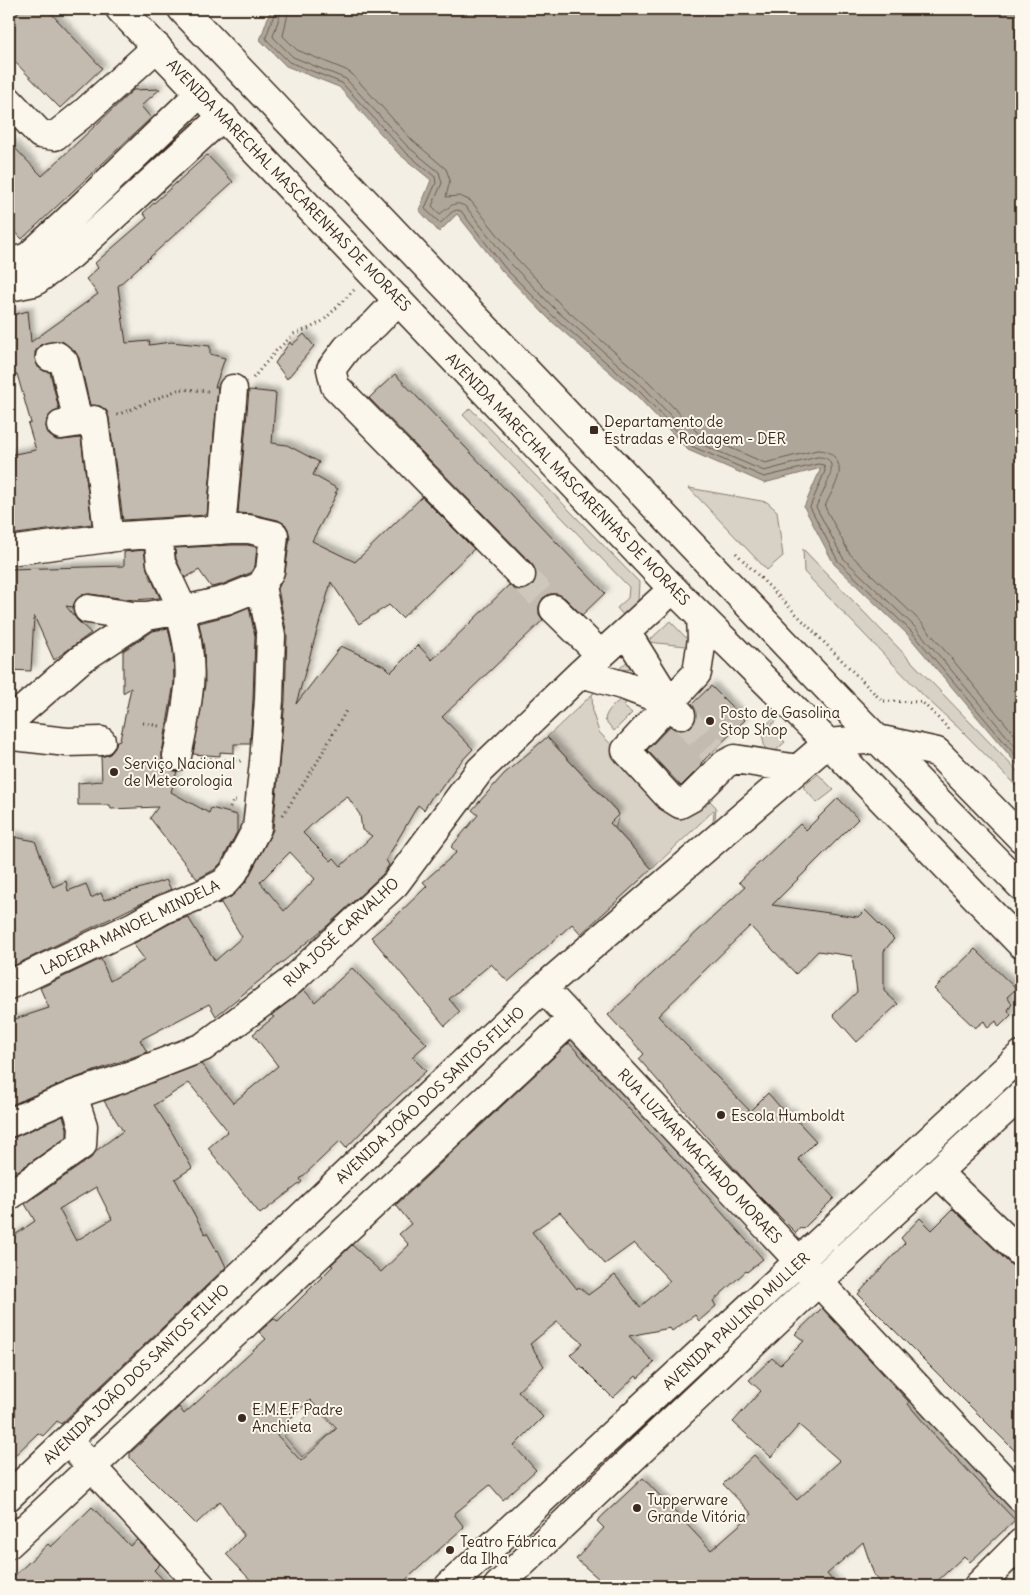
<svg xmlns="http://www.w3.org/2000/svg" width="1030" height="1595" font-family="Delius,sans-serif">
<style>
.green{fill:#d8d1c6;stroke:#8a7e72}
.water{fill:#afa69a;stroke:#817468}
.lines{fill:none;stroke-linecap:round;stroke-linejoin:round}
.shore{stroke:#695c50;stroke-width:1}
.building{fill:#c3bbb0;stroke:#3b2a1e;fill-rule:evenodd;filter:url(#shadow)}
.minor-tunnel{stroke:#cec8bc;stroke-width:28;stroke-dasharray:28 14;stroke-linecap:butt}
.minor-casing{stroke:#3b2a1e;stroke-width:31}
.major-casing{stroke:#3b2a1e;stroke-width:31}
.path{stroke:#3b2a1e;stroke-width:3;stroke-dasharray:1 4;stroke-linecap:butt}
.minor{stroke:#fbf7ec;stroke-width:28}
.major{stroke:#fbf7ec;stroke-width:28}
.poi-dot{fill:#3b2a1e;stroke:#fbf7ec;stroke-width:2}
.labels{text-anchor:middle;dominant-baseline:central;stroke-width:4;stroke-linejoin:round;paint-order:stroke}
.street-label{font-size:15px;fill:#3b2a1e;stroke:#fbf7ec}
.poi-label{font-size:15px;fill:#3b2a1e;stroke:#fbf7ec;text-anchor:start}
</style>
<defs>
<filter id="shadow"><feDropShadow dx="4.5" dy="-4.5" stdDeviation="2.5" flood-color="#0004"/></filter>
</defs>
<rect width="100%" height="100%" fill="#f3efe4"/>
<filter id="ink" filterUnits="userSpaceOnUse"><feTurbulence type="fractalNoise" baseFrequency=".02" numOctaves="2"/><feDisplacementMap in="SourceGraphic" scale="10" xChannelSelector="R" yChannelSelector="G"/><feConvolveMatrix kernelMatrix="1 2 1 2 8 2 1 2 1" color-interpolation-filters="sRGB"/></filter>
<g filter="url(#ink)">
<!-- green -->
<path class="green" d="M470,408L639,582L638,602L625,617L617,608L628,598L629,587L463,415Z
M689,488L767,502L777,511L783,556L767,570Z
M803,549L1021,775V791L964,733L925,697L804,572Z
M670,621L695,647L648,642L630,659L629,670L619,669L592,695L593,714L599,732L669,804L704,795L716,807L715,821L713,823L714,810L652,869L615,829L619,814L547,737Z
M628,693L633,696L623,706L632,713L614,731L605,720C606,709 620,700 628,693Z
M775,717L778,719L770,726L785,742L767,759L761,729Z
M818,774L834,790L817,803L803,787Z
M316,1407L335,1429L302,1457L284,1436Z"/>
<!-- water -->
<path class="water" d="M271,9H1021V769L907,634L834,564L804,507L821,468L764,483L688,450L636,395L549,319L502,271L457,214L439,232L419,210L431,180L399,154L339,87L286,66L260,40Z"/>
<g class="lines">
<!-- shore -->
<path class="shore" d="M276,9L266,37L267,40L289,62L342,83L403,150L435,177L436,183L425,208L426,210L440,223C447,219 452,207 461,211L505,268L553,316L640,392L691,446L764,477L818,464L824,465L825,471L810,507L838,561L911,631L1021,762
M282,9L273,36L274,38L293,57L346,79L407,146L439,172L442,183L432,206L440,214C449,208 454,199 466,207L510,263L557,311L644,387L694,441L764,471L817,457C847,456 821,494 816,507L843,558L915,627L1021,753
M289,9L283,36L297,50L346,70L352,74L412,140L446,169L450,180L446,197L460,196L471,201L516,258L562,306L649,382L699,434L765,463L817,450C824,450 831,452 835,458C847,473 830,492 825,507L849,553L921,622L1021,742"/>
</g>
<!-- building -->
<path class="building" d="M22,9H47L102,68L60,108L9,56V21Z
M160,89L141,106L151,118L22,239L9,225V142L42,176L133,90Z
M207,155L233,182L118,286L126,343L150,341L149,345L171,342L210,346V354L225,358L215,387H218L207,515L123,520L109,418L107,411L100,406L90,405L79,358L75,351L62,341H55L40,345L35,352V359L38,367L44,371L50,372L59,410L52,413L47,419L46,428L49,435L56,440H63L81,438L92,524L9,535V455L36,450L28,424L31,423L17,374L9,376V316L28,311L31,342L98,294L86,279L98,268L95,263L147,218L143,213Z
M304,334L314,346L287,379L275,363L290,342L292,345Z
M395,374L605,593L582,615L565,598L558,594H550L543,598L539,606V614L543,620L442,717L473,749L456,767L437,794L434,793L424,810L418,805L386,860L389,865L383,874L327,926L216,1016L209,1004L140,1040L147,1052L67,1081L9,1106V1021L49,1008L40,988L101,959L110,981L145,960L133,944L171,923L188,917L215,961L242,937L221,903L217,904L231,897L246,882L273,830L285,701L287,635L278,589L285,573L290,537L288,529L285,524L278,520L252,514L238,513L249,390L276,393L272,443L287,445L319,462L313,475L338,489L335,493H337L312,541L355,562L422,497L474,549L402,618L389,605L359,624L331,582L296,704L341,646L386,667L391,672L418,645L432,660L509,585L516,590H524L532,586L536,580V572L532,564L369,398ZM347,796L360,815L362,830L372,836L341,866L334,858L331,861L303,833L322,815ZM290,852L315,879L284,911L260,882Z
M232,545H247L257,547L255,566L250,573L221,585L211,587L199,570L185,578L176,559L175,548Z
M144,550L147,569L160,598L134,600L90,594L82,595L76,600L73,607L66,606L78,621L91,633L54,660L34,616L31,671L9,670V569L124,566V552Z
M249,607L255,636L253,699L250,744H234V753L220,752V756L193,754L205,684L204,648L199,623L230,615Z
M168,628L173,651L174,683L162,753V760L166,767L177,771L171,792L209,813L211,808L237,815V832L221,863L214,870L197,879L150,818L158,807L111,809L110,805H78V783L102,781L101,757L110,754L115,748L117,741L120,740L131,688L123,693V651L153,631Z
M711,686L745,720L701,763L702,765L681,786L647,750L670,726L676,730H684L692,726L696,720V712L692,704Z
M547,737L619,814L610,823L652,869L581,934L572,924L508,982L491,964L449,999L460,1012L445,1026L371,937L393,919L427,886L423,882L457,852L451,847L478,815L472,810L504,774Z
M838,798L858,819L772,905L858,917L865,910L894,939L884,951V991L898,1004L857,1042L833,1015L857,992L852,956L818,951L796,974L750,926L658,1016L750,1111L768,1093L786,1114L789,1112L816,1141L798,1159L834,1198L803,1229L800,1228L796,1233L752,1189L639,1059L644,1054L608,1015L745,887L739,882L800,824L806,830Z
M9,836L35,841L53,887L66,881L68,891L86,884L91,898L101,893L104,900L166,880L171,889L11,967L9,961Z
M975,949L1016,989L1007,997L1012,1004L1008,1010L1011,1015L999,1027L996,1021L988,1028L984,1021L975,1028L934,989Z
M352,968L427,1044L412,1057L426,1071L373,1120L346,1148L340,1141L300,1179L302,1182L260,1214L208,1148L228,1131L189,1083L154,1105L173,1134L192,1168L175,1179L205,1234L207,1233L217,1251L218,1250L226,1267L61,1424L57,1421L43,1436L38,1433L9,1461V1239L35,1221L25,1204L91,1158L97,1150L123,1131L104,1101L201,1064L233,1103L278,1066L253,1034L274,1017L271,1015L304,990L315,1002ZM96,1187L112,1219L76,1241L59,1209Z
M569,1043L667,1151L763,1259L747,1272L746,1271L713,1301L716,1306L699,1321L695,1315L672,1331L670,1328L629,1336L654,1363L638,1378L636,1376L613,1398L570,1355L583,1343L557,1322L530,1344L544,1366L518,1391L543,1417L514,1446L536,1470L503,1500L490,1485L454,1514L464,1527L399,1586H256L226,1554L244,1536L220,1501L196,1524L130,1458V1453L179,1407L184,1414L266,1339L259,1332L274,1319L278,1321L333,1266L331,1265L352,1245L381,1272L409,1245L399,1234L411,1224L396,1205ZM560,1212L605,1264L634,1243L670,1281L640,1307L615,1275L588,1295L579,1287L577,1289L532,1232ZM310,1400L337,1428L301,1461L275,1433Z
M63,1116L67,1128V1137L9,1177V1138L15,1137Z
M953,1209L1010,1264L1017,1268H1021V1457L858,1294L905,1243L901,1238L920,1218L932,1230Z
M822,1308L909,1402L908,1404L936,1437L1015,1520L970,1562L964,1556L932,1586H884L874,1575L863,1542L827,1574L837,1586H607L576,1559L604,1528L597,1521L643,1478L711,1550L752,1514L723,1484L754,1455L797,1500L840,1461L799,1425L771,1457L733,1422L761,1391L749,1380L772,1358L780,1365L804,1341L795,1334Z
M92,1507L130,1546L137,1540L160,1564L154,1570L169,1586H9V1581L48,1544L51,1547Z"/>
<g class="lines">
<!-- minor-tunnel -->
<path class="minor-tunnel" d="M521,575L554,609
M681,715L713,751"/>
<defs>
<path id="minor" d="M9,101L40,134L55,136L85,112L157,47
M9,263L28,257L63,225L200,93
M9,287L34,282L71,255L223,116
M398,300L375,324L347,348L331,369L335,386L521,575
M50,357L57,356L64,362L78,422
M61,425L94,420L109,538
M221,530L233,389
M158,534L161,563L183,610
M9,551L123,536L232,529H249L274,535L270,571L261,586
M554,609L601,655
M701,617L702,639L697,673L626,750L669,797L680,804L691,798L725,764L735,759L798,769
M626,632L670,703L681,715
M581,673L625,686L670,703
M16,716L80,660L147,616
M13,736L67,742L101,741
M177,756C188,703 198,665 179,611
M9,985L134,926L164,909L200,895L224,883L234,872L257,828L264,762L269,700L271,635L261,586L226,600L188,609L147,616H133L88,609
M543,988L1021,1498
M9,1123L73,1095L121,1079L203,1047L290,982L395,884L480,770L581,673L673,589
M938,1173L1021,1253
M9,1196L82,1145L83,1126L73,1095
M78,1452L201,1586
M9,1496L411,1112L543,988L828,743L877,739L937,752L1021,838
M9,1544L572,1019
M978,1586L1021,1543"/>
<path id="major" d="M120,9L673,589L828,743L1021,944
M182,9L838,699L1021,886
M449,1586L1021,1055
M498,1586L818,1282L1021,1095"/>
</defs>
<!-- minor casing -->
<use href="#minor" class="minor-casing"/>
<!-- major casing -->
<use href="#major" class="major-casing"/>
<!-- path -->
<path class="path" d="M253,378L276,351L294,334L310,328L323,321L354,290
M117,415L180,389L208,391
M736,553L882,701L922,702L950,730
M143,723L159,726
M200,758L241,761
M230,808L233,801H236
M283,815L316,764L347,709"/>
<!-- minor -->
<use href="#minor" class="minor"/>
<!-- major -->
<use href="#major" class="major"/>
</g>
</g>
<!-- markers -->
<g class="poi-dot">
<rect x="589" y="425" width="10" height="10" rx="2.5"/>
<circle cx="710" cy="721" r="5"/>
<circle cx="114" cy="772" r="5"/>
<circle cx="721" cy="1115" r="5"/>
<circle cx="242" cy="1418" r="5"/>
<circle cx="637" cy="1508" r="5"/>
<circle cx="450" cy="1550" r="5"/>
</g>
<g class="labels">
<!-- street labels -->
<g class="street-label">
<text transform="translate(289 185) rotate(46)">AVENIDA MARECHAL MASCARENHAS DE MORAES</text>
<text transform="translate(568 479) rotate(46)">AVENIDA MARECHAL MASCARENHAS DE MORAES</text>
<text transform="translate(130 927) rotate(-26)">LADEIRA MANOEL MINDELA</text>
<text transform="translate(341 932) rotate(-43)">RUA JOSÉ CARVALHO</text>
<text transform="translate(430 1095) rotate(-43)">AVENIDA JOÃO DOS SANTOS FILHO</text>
<text transform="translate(700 1156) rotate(47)">RUA LUZMAR MACHADO MORAES</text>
<text transform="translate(736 1321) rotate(-43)">AVENIDA PAULINO MULLER</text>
<text transform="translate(136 1374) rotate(-44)">AVENIDA JOÃO DOS SANTOS FILHO</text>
</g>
<!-- poi labels -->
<g class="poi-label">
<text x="604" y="421">Departamento de<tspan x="604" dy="17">Estradas e Rodagem - DER</tspan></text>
<text x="720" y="712">Posto de Gasolina<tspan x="720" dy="17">Stop Shop</tspan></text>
<text x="124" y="763">Serviço Nacional<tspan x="124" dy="17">de Meteorologia</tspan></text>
<text x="731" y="1115">Escola Humboldt</text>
<text x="252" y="1409">E.M.E.F Padre<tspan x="252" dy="17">Anchieta</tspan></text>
<text x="647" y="1499">Tupperware<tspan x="647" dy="17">Grande Vitória</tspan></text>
<text x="460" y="1541">Teatro Fábrica<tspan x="460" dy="17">da Ilha</tspan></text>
</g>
</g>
<!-- margin -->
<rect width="1030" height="1595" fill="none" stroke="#fbf7ec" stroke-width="30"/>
<rect x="15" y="15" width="1000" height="1565" fill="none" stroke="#3b2a1e" stroke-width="2" filter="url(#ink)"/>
</svg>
